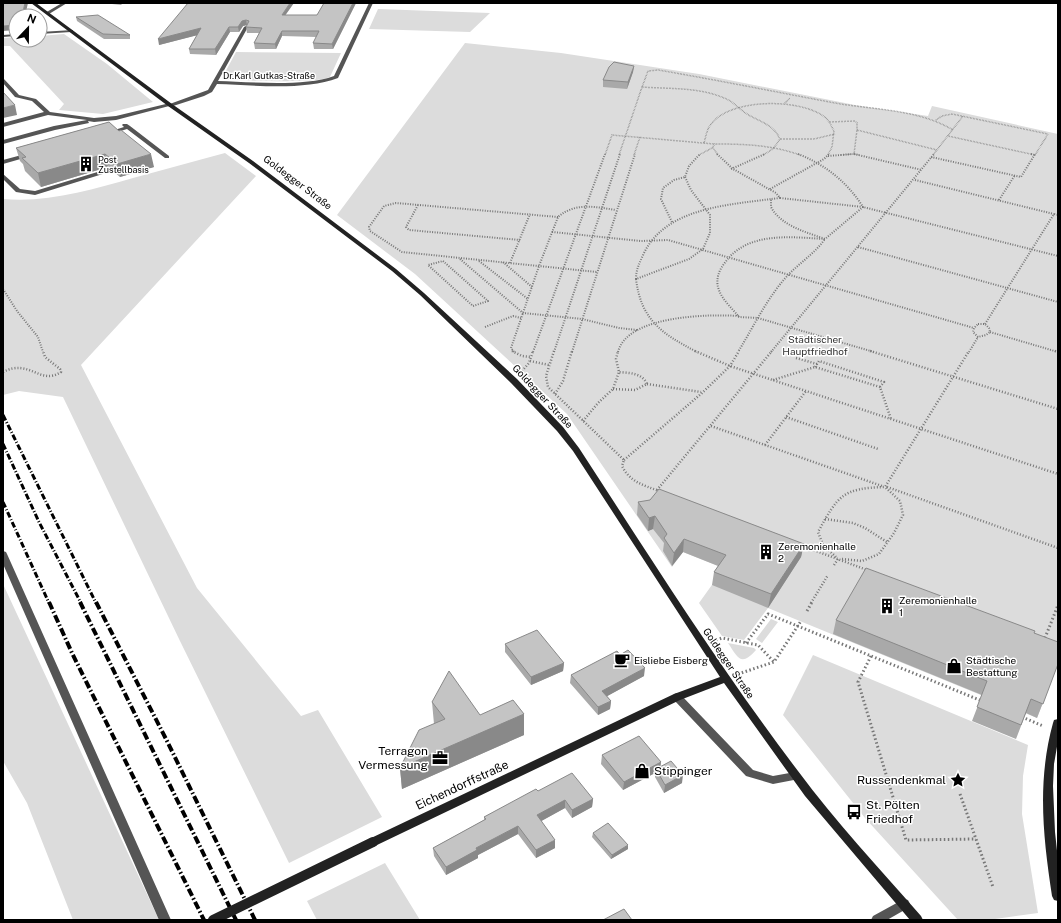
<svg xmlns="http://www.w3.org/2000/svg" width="1061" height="923" font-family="'Public Sans',sans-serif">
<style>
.green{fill:#dcdcdc}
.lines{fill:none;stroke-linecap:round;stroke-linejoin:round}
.path-far3{stroke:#777;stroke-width:1.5;stroke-dasharray:0.5 1;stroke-linecap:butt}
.path-far2{stroke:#777;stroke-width:2;stroke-dasharray:1 1.5;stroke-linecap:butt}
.path-far1{stroke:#777;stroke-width:2.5;stroke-dasharray:1 2;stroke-linecap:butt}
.path{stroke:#777;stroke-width:3;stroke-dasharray:1.5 2.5;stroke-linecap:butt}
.lane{fill:#555;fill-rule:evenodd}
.street{fill:#555;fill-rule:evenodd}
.secondary{fill:#222;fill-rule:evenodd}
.rail-far1{stroke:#000;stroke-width:3;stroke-dasharray:6 2 1 2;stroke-linecap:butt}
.rail{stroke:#000;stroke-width:4;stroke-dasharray:8 2.5 1.5 2.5;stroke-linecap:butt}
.secondary-bridge{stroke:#222;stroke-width:10}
.wall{fill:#a9a9a9}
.shaded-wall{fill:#898989}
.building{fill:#c4c4c4;stroke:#898989}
.labels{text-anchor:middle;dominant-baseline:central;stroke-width:3;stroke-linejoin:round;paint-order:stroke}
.far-street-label{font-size:9px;fill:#000;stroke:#fff}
.far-poi-label{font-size:9px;fill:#000;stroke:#fff;text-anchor:start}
.street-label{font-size:10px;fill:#000;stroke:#fff}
.park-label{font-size:10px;fill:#333;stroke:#fff}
.poi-label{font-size:10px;fill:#000;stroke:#fff;text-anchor:start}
.near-poi-label{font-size:12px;fill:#000;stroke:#fff;text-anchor:end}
.near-street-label{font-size:12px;fill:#000;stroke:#fff}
</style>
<rect width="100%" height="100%" fill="#fff"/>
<!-- green -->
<path class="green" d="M378,9L490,13L470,32L369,29Z
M64,34L107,64L153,102L103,114L59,110L64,104L10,46H3V38L16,37V40H40V36Z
M465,43L561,53L699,74L855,105L928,116L932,106L1058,134V664L1037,718L768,608L744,640L722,636L699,603L724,568L683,552L672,567L567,414L415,274L337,215Z
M236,52L341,53L330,77C317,84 243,80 224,80L222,78Z
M225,153L256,176L81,365L197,588L301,716L318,710L382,817L289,863L180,641L63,397L19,391L3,395V199C47,203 91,190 133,178C164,170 194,161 225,153Z
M3,584L159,920H73L27,803L3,761Z
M771,619L778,622L762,643L756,639Z
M728,643L754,648L756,650C741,667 738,658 728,643Z
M813,655L1028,745L1023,776L1022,814L1038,913L988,920H958L865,818L783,715Z
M385,863L420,920H317L307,901Z"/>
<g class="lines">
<!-- path-far3 -->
<path class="path-far3" d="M642,87L648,71L658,70C717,80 776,92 835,103C874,110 918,109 953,130
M785,103L790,98
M936,120L942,116L952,114L1048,134L1035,155
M829,122L855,121L857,123V130L937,150
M857,130L854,154L859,155
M948,136L1035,155
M780,139H814L835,134
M704,143C706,136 707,128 712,123C732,98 802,98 826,118C829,121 832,127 834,131L832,147L828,155
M713,148L718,155
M605,155L612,135L714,144
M619,155L642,87C669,89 699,87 724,98C733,101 739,109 747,114C760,122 773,124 780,139L773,149L763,155
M634,155L640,137
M699,155L712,148L715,144C745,144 772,145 800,155
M840,155L854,154
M933,155L963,116"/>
<!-- path-far2 -->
<path class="path-far2" d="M717,154L733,169L776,193L780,198L771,199V207C781,226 806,232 825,239C815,253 801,262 789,274C768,296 754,326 738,352
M798,154C826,165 847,182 863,207L825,239C790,237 746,231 724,264C719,270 716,279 718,287C721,299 732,308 739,317L758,318L874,352
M854,154L922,170
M1031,154L1035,155
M828,156L853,154
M931,157L1021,177L1035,154
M731,169L765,154
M685,177L691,190L710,215V233L703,249L689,259L636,279C641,320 662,334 697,352
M915,180L1054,214
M770,189L824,159L829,154
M780,198L863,207L1058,256
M999,200L1015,175
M418,205L406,227L409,230L520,240
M558,217L396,203L384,206L369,227L370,231L402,252L597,272
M672,222L661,199L663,188L674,180L685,177L689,166L700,154
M552,232L641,241L668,240L974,328
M858,247L1058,302
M460,259L523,313L582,319L619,328L637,330
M443,261L488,301L473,306L428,265Z
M479,261L528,299
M503,262L532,287
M510,263L530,214
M636,279C636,269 640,262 644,253C666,208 727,205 771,199
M3,289L17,311L38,337L43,352
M978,324H985L989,328L990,332L986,335L978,337L973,332L974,328Z
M985,324L1054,214L1058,215
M485,327L513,316L521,318
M990,332L1058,352
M514,352L511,348L539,266L558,217C575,202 596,207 616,210
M533,352L605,154
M554,352L620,154
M572,352L635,154
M618,352C627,315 710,314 739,316
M771,352L934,154
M969,352L978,337"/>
<!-- path-far1 -->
<path class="path-far1" d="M512,351L522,356L531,357
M554,351L546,376L548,387L624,460L622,466C630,482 643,485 659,491
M695,351L730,366L1058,474
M870,351L1058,409
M1055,351L1058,352
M796,358L817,364
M530,361L549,365
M815,367L819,361L884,382L880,387
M522,371L529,363L533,351
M3,372C30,358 40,386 61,372L60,369L45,357L43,351
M773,380L815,367L880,387L891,419
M647,384L701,392
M613,389L635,390L647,384C642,373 630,373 619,372
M555,394L563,381L572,351
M786,417L878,449
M583,421L598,403L613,389L619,372L616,359L618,351
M711,426L882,486
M765,445L806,391
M624,460L702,393L730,366L739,351
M887,487L1058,548
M657,490L772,351
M825,519L853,523L865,528L887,542
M800,545L867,570
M836,557L823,545L818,532C838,496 842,488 885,487L969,351
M842,559L862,561L879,554L894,533L903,515L900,501L885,487
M834,565L838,559
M811,603L828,575"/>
<!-- path -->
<path class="path" d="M807,611L812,602
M1045,638L1058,605
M716,640L722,638L758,645L774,662
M746,643L768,614L982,701
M871,656L858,682L906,840L976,839
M738,674L774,662L801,621
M1022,717L1043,726
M960,794L993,887"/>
<!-- lane -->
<path class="lane" d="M3,78L19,95L36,99L50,112L94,118L116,116L170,103L173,105L116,120L94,122L88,121L89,123L55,130L3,144V140L54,126L87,120L48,115L3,127V123L44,112L32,101L15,97L3,83Z
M123,124H127L130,126L169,156V158H165L127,129L108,135L105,133L124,127L122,125Z
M29,153L32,155L31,156L3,164V160Z
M104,170L107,172L106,173L35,195L16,192L3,179V174L20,189L35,191Z
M3,551L6,552L7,554L171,920H159L3,564Z
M677,693L680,694L753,770L773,776L795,772L799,773L800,776L799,779L773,784L746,776L674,700L672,697L674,694Z"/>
<!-- street -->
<path class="street" d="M62,3H67L49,14L45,13Z
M369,3H373L338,78C304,91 253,85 217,84L212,92L204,96L170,107L167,105L208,90L244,27L246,26L248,27L218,81C251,82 304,87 334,76Z
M73,30V32H71L40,34V32Z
M16,34V36L3,37V35Z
M904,899L908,900L910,904L908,908L887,920H871L873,916Z"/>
<!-- secondary -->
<path class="secondary" d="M31,3H36L172,104L253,161L396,269L424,293L517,379L563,427L579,448C650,557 719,667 798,771C836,822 879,868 921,916L923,920H910L805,796L724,683L680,700L377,845L373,847L369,845L368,842L369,839L674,694L720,677L573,451L557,431L511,383L420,295L392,271L249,163L168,106Z
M1058,719V741L1054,764L1053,786L1055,832L1058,860V901L1054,900L1052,896C1043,837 1037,781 1053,723L1054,720Z"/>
<!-- rail-far1 -->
<path class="rail-far1" d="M3,415L96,603
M3,444L39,522L81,603
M3,502L49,603"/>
<!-- rail -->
<path class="rail" d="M49,602L72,653L204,920
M80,602L236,920
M96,602L166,739L255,920"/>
<!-- secondary-bridge -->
<path class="secondary-bridge" d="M213,920L373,842"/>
</g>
<!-- wall -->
<path class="wall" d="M103,3H123L121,5Z
M188,3L286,15H317L356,3L333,49H314L313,43L317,37L282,36L276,49H255L254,43L259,33H247L246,27L247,25L243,26L239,32H230L216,55L190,54L189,49L197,35L159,45Z
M76,17L130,35V39H104L77,21Z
M634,66L633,72L627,89L603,87V80Z
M109,122L154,167L120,177L108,167L41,187L25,171L23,164L20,161L16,148Z
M638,502L804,544L801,557L768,608L712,585L714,572L718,566L683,552L672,566L663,551L664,543L653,529L648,531L637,515Z
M836,620L1034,633L1058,664L1037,718L1026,713L1016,739L972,721L982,695L833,634Z
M505,644L564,663L563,671L531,685L505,652Z
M620,655L644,676L607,696L611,701L610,709L598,715L570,683L571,675Z
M432,702L480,715L524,714V735L402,789L400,768L434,724Z
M602,755L661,762L660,766L682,783L664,793L655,777V773L623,790L601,764Z
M538,791L593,799L592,807L572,818L565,808L541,821L555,848L536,858L518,834L478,855V858L446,875L434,856L433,848L484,820V817Z
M593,833L628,849L611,859L592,837Z"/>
<!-- shaded-wall -->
<path class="shaded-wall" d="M25,3H28L25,16H22Z
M290,3H294L282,20V15Z
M353,3H356L333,49L332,44Z
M246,20L247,25L243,26L239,32L238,27L242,21Z
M16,25V30L3,31V26Z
M229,27L230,32L216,55L215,49Z
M201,28L202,34L159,45L158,39Z
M282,31V36L276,49L275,44Z
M634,66L633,72L627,89L628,82Z
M15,105L17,115L3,118V108Z
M105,154L108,167L41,187L38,173Z
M151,154L154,167L120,177L117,164Z
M655,516L653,529L648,531L649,518Z
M684,539L683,552L672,566L674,553Z
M804,544L801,557L768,608L771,594Z
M564,663L563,671L531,685V677Z
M645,668L644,676L602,699V691Z
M611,701L610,709L598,715V707Z
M524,714V735L402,789L400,768Z
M661,762L660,770L656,769L655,773L623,790L624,782Z
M683,775L682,783L664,793L665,785Z
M593,799L592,807L572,818V810Z
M565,800V808L536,824L537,815Z
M518,826V834L478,855V858L446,875V867L476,848Z
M555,840V848L536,858V850Z
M628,845V849L611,859L612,855Z"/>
<!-- building -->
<path class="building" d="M3,3H25L22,16H16V25L3,26Z
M188,3H290L282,15H317L324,3H353L332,44L313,43L319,31H282L275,44L254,43L262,28L246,27L249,21L246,20L242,21L238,27H229L215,49H189L201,28L158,39Z
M98,15L130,35L103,34L76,17Z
M614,62L634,66L628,82L603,80L609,67Z
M3,92L15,105L3,108Z
M109,122L119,131L121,130L151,154L117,164L105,154L38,173L22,158L26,157L16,148Z
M659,489L804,544L771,594L714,572L726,555L684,539L674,553L664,538L667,534L655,516L649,518L638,502L650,500Z
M866,568L1035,631L1034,633L1058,642V664L1043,704L1031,699L1021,725L977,707L987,681L836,620Z
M537,630L564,663L531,677L505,644Z
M628,650L645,668L602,691L611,701L598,707L571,675L617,651L620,655Z
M449,671L480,715L513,700L524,714L400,768L419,730L445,719L432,702Z
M639,736L661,762L624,782L602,755Z
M671,761L683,775L665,785L656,769Z
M572,773L593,799L572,810L565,800L537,815L555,840L536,850L518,826L476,848L477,850L446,867L433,848L486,819L484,817L536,789L538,791Z
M608,823L628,845L612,855L593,833Z
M624,909L632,920H603Z"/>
<!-- icons -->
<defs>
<symbol id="building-bare" viewBox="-9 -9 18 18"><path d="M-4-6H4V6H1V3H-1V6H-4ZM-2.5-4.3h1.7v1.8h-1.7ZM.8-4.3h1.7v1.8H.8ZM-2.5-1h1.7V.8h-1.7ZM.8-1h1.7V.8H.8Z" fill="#000" stroke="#fff" stroke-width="2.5" paint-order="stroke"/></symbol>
<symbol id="cafe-bare" viewBox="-9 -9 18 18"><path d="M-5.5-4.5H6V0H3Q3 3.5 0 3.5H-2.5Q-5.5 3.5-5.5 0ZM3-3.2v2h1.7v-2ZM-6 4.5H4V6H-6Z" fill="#000" stroke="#fff" stroke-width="2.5" paint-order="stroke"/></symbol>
<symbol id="shop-bare" viewBox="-9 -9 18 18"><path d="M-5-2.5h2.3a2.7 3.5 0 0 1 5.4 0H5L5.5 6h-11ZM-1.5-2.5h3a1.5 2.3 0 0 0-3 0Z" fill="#000" stroke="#fff" stroke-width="2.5" paint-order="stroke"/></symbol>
<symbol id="office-bare" viewBox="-9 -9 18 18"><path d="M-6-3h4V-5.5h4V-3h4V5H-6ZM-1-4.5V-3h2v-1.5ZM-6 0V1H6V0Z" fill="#000" stroke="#fff" stroke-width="2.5" paint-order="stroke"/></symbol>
<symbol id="sight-bare" viewBox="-9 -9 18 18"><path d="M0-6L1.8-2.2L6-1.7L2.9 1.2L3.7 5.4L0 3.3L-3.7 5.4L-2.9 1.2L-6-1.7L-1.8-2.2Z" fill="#000" stroke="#fff" stroke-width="2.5" paint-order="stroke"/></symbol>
<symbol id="bus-bare" viewBox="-9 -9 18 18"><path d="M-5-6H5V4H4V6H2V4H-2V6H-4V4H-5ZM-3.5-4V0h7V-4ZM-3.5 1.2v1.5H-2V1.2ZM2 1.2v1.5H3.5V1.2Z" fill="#000" stroke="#fff" stroke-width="2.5" paint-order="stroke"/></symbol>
</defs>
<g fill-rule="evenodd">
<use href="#building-bare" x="75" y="153" width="22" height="22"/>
<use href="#building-bare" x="755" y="541" width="22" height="22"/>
<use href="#building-bare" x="876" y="595" width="22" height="22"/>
<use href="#cafe-bare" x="611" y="649" width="22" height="22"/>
<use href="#shop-bare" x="943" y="655" width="22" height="22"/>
<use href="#office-bare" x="429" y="747" width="22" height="22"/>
<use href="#shop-bare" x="631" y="760" width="22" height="22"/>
<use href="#sight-bare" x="947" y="769" width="22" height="22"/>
<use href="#bus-bare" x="843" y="801" width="22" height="22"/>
</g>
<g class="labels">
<!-- far-street labels -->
<g class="far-street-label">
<text x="269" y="75">Dr.Karl Gutkas-Straße</text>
</g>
<!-- far-poi labels -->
<g class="far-poi-label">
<text x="98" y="159">Post<tspan x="98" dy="10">Zustellbasis</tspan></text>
</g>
<!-- street labels -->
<g class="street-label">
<text transform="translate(298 182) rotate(37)">Goldegger Straße</text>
<text transform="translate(543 396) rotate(47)">Goldegger Straße</text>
<text transform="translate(729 663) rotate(56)">Goldegger Straße</text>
</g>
<!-- park labels -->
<g class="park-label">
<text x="815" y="339">Städtischer<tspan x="815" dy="12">Hauptfriedhof</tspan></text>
</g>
<!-- poi labels -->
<g class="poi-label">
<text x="778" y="546">Zeremonienhalle<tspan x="778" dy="12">2</tspan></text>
<text x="899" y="600">Zeremonienhalle<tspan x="899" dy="12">1</tspan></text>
<text x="634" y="660">Eisliebe Eisberg</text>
<text x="966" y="660">Städtische<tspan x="966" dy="12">Bestattung</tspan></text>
</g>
<!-- near-poi labels -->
<g class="near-poi-label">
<text x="428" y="751">Terragon<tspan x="428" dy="14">Vermessung</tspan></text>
<text x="654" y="771" text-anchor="start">Stippinger</text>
<text x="946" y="780">Russendenkmal</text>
<text x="866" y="805" text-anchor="start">St. Pölten<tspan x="866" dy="14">Friedhof</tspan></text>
</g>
<!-- near-street labels -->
<g class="near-street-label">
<text transform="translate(462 785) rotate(-25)">Eichendorffstraße</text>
</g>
</g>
<!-- border -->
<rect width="1061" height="923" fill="none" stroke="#000000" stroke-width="8"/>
<!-- north arrow -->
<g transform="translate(28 28) rotate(22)"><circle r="19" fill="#ffffff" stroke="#999999"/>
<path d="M0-3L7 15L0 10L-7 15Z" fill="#000000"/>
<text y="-6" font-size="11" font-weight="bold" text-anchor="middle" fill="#000000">N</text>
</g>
</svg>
